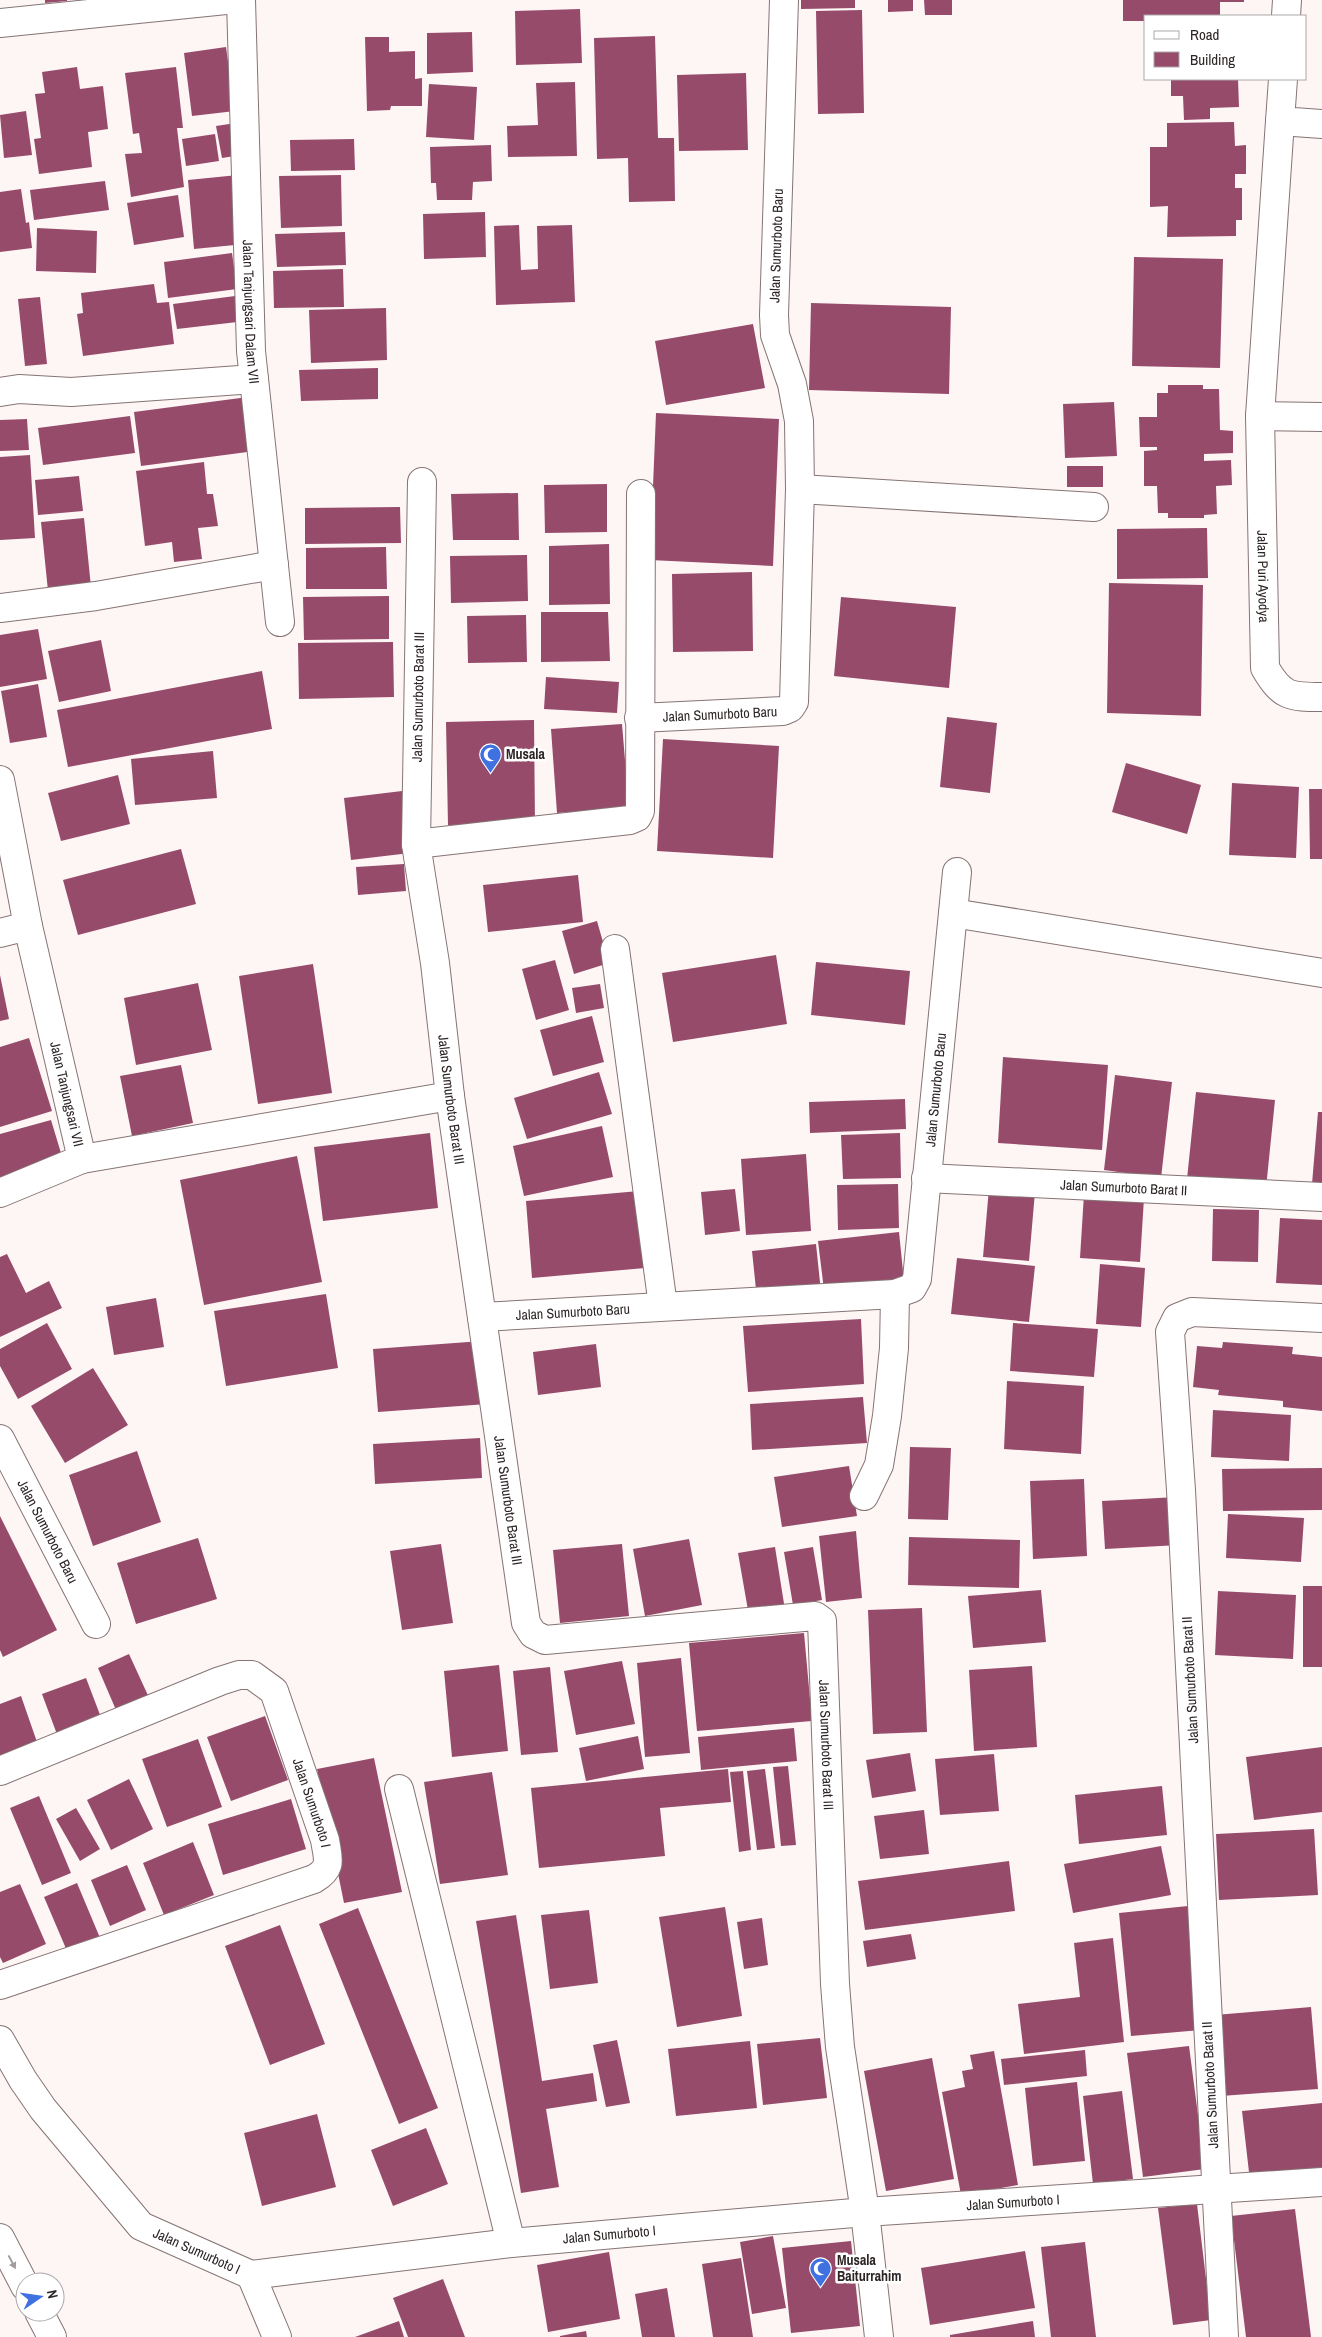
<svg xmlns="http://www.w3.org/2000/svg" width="1322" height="2337" font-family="'Archivo Narrow',sans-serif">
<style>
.building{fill:#974b6b}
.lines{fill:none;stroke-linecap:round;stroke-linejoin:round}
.minor-casing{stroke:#867474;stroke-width:30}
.highway-casing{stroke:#867474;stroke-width:30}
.minor{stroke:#fff;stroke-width:28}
.highway{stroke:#fff;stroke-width:28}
.oneway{fill:#a19d9d}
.labels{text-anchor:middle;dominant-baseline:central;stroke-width:5;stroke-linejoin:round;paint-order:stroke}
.street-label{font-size:14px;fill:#2e2626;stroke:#fff}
.poi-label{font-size:14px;font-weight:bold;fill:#2e2626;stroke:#fff;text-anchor:start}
</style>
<rect width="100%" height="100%" fill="#fef5f5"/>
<!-- building -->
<path class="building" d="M45,0H67V1L45,3Z
M801,0H855V8L801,9Z
M888,0H913V11L888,12Z
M924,0H952V15H925Z
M1123,0H1244V2H1220V16H1146V21H1123Z
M580,9L582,63L516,65L515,11Z
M862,10L864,113L818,114L816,11Z
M472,32L473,72L427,74V33Z
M655,36L658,138H674L675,201L629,202L628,158L597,159L594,38Z
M365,37H389V52L415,51V79L422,78V106H391L390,110L367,111Z
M226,47L235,111L192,116L184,53Z
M77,67L80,89L103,86L108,129L88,132L92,167L39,174L34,139L41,138L35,94L45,93L42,72Z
M176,67L183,128H177L184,187L131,197L125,154L142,153L139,133L133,134L125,73Z
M746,73L748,150L679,151L677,75Z
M1171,79H1238L1239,107L1210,108V119L1184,120L1183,96H1171Z
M575,82L577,156L508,157L507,126L538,125L536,83Z
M429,84L477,87L474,140L426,137Z
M26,111L32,155L4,158L0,115Z
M1234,122L1235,146L1246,145V174H1235V188H1242V220H1236V236L1167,237L1168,206L1150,207V147H1167V123Z
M236,123L241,155L222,158L216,126Z
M215,134L219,161L186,166L182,139Z
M354,139L355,170L291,171L290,140Z
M491,145L492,181L473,182L472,200H437L436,183H431L430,147Z
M238,175L245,244L194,249L188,180Z
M341,175L342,226L281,228L279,176Z
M105,181L109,210L34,220L30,190Z
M21,189L26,223L29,222L32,248L0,252V192Z
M178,195L184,237L134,245L127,203Z
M485,212L486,257L424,259L423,214Z
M519,225L521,270L538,269L537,226L572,225L575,302L496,305L494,226Z
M37,228L97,231L96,273L36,271Z
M345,232L346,265L277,267L275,234Z
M232,253L237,289L168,298L164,262Z
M1134,257L1223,259L1220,368L1132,366Z
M343,269L344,307L274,308L273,271Z
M154,284L157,303L169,302L174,344L83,356L77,314L83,313L81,293Z
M243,295L246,321L177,329L173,304Z
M40,297L47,364L25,366L18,299Z
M811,303L951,307L949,394L809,390Z
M386,308L387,360L311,363L309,310Z
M753,324L765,388L666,405L655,341Z
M378,368V399L301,401L299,370Z
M1168,385H1203V389H1219L1220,430L1233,431V453L1204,454V461L1231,460L1232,485L1216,486L1217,514L1204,515V518H1168V513H1158L1157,486H1144V451L1157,450V447H1140L1139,417H1157V393H1168Z
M248,397L255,451L141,466L134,412Z
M1114,402L1117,456L1065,458L1063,404Z
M656,413L779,419L773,566L650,560Z
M130,416L135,453L43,465L38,428Z
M27,419L29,450L0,451V420Z
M30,455L35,538L0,540V457Z
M204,462L207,494H213L218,526L198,528L202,559L174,562L172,542L145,546L136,471Z
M1067,466H1103V487H1067Z
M79,476L83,511L38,515L35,480Z
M607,484V532L545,533L544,485Z
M518,493L519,540H453L451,494Z
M400,507L401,543L305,544V508Z
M84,518L91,587L48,591L41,522Z
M1207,528L1208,578L1117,579V529Z
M609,544L610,604L549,605V546Z
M386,547L387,589H306V548Z
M527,555L528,601L451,603L450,556Z
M752,572L753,651L673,652L672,574Z
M1109,583L1203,585L1201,716L1107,713Z
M389,596V639L304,640L303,597Z
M841,597L956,607L949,688L834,676Z
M541,612H608L610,661L541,662Z
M526,615L527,662L468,663L467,616Z
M38,629L47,679L0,687V635Z
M101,640L111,691L59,702L48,651Z
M393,642L394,697L299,699L298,643Z
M262,671L272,729L68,767L57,710Z
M546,677L619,682L617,713L544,709Z
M38,684L47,737L10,743L1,691Z
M947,717L997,723L990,793L940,787Z
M534,720L535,824L448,825L446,722Z
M622,724L629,808L557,813L551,729Z
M663,739L779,746L773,858L657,851Z
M213,751L217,798L135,805L131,759Z
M1126,763L1201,785L1187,834L1112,812Z
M118,775L130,824L61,841L48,793Z
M1232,783L1299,787L1296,858L1229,855Z
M1309,789H1322V859H1310Z
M402,791L410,853L351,860L344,798Z
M181,849L196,904L78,935L63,880Z
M404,864L406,891L358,895L356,867Z
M578,875L583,922L488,932L483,885Z
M597,921L609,963L574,974L562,931Z
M776,955L787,1024L673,1042L662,973Z
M555,960L569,1010L536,1020L522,969Z
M816,962L910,971L905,1025L811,1015Z
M313,964L332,1093L258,1104L239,976Z
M0,975L9,1019L0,1021Z
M198,983L212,1050L136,1065L124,998Z
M600,984L604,1008L576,1013L572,988Z
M592,1016L604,1062L553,1076L540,1030Z
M29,1038L52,1111L0,1127V1047Z
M1003,1057L1108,1065L1102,1150L998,1143Z
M181,1065L193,1123L132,1136L120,1076Z
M599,1072L612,1114L527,1139L514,1098Z
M1115,1075L1172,1082L1161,1178L1104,1170Z
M1196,1092L1275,1100L1266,1188L1187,1179Z
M905,1099L906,1129L810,1133L809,1102Z
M1318,1112H1322V1185L1312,1184Z
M51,1120L64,1163L0,1181V1134Z
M602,1126L613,1177L524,1196L513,1146Z
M430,1133L438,1208L323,1221L314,1147Z
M900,1133L901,1178L843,1179L841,1135Z
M806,1154L811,1231L746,1235L741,1159Z
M297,1156L322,1282L204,1305L180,1180Z
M898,1184L899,1228L838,1230L837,1185Z
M989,1188L1035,1192L1029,1261L983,1257Z
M735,1189L740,1231L705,1235L701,1192Z
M639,1191L645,1268L532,1278L526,1201Z
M1084,1194L1144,1198L1140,1262L1080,1258Z
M1213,1209L1259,1210L1258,1262L1212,1261Z
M1280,1218L1322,1220V1285L1276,1283Z
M899,1232L904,1281L824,1290L818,1241Z
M816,1244L821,1292L757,1299L752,1251Z
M7,1254L26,1293L49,1281L62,1308L0,1337V1257Z
M957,1258L1035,1266L1029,1322L951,1314Z
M1100,1264L1145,1268L1141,1327L1096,1324Z
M326,1294L338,1368L226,1386L214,1311Z
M156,1298L164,1347L114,1355L106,1307Z
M861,1319L864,1384L748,1392L743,1326Z
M47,1323L72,1369L18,1399L0,1366V1349Z
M1013,1323L1098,1329L1094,1377L1010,1371Z
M482,1341L487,1404L378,1412L373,1349Z
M1223,1342L1293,1347L1292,1354L1322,1357V1411L1283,1407V1401L1218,1395L1219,1390L1193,1387L1197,1346L1222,1348Z
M596,1344L601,1387L538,1395L533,1352Z
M93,1368L128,1425L65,1463L31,1406Z
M1007,1381L1084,1386L1081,1454L1004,1449Z
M863,1397L867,1443L752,1450L750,1404Z
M1213,1410L1291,1415L1289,1461L1211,1457Z
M480,1438L482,1478L375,1484L373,1444Z
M910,1447L951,1448L948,1520L908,1519Z
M137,1451L161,1522L93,1546L69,1475Z
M849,1466L857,1516L782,1527L774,1477Z
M1322,1468V1510L1223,1511L1222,1469Z
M1084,1479L1087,1556L1033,1559L1030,1481Z
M1177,1497L1179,1545L1105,1549L1102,1501Z
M1228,1514L1304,1518L1301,1562L1226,1558Z
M0,1516L57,1630L3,1657L0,1650Z
M856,1531L862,1598L826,1602L819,1536Z
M909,1537L1020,1540L1019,1588L908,1585Z
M198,1538L217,1599L136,1624L117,1563Z
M689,1539L702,1605L645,1616L633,1549Z
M441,1544L453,1623L402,1630L390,1551Z
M622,1544L629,1616L560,1623L553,1550Z
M775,1547L785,1610L749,1616L738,1553Z
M813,1547L822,1600L793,1605L784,1552Z
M1303,1586H1322V1667H1303Z
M1041,1590L1046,1642L973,1648L968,1596Z
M1218,1591L1296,1595L1293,1659L1215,1655Z
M922,1608L927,1732L873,1734L868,1610Z
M804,1633L812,1721L697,1731L689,1643Z
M129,1654L151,1702L119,1717L98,1668Z
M681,1658L690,1753L645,1757L637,1663Z
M622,1661L635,1724L576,1735L564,1671Z
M499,1665L508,1751L452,1757L444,1671Z
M1032,1666L1037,1747L974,1751L969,1670Z
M550,1667L558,1752L521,1755L513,1671Z
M86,1678L102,1720L58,1737L42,1694Z
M21,1696L37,1742L0,1756V1704Z
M265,1716L288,1780L231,1801L207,1737Z
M794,1728L797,1761L701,1770L698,1737Z
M638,1736L644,1769L586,1781L579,1748Z
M198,1739L222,1807L167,1827L142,1759Z
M1322,1747V1812L1254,1820L1246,1757Z
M910,1753L916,1791L872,1798L866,1760Z
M994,1754L999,1811L940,1815L935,1759Z
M374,1758L402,1892L344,1903L317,1769Z
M788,1766L796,1845L781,1846L773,1767Z
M728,1769L731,1802L660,1808L665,1856L539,1868L531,1788Z
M765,1769L775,1848L757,1850L747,1771Z
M743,1771L751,1850L739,1852L730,1772Z
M492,1772L508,1875L440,1884L424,1782Z
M129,1779L153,1829L111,1850L87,1800Z
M1162,1786L1167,1835L1079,1844L1075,1795Z
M39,1796L71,1873L42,1885L10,1808Z
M291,1799L306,1849L223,1875L208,1824Z
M76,1808L100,1849L80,1861L56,1819Z
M924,1810L929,1854L880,1859L874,1816Z
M1314,1829L1318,1895L1219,1900L1216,1834Z
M193,1842L214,1895L164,1915L143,1863Z
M1161,1846L1171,1895L1073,1913L1064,1864Z
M1009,1861L1015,1911L865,1930L858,1881Z
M127,1865L146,1910L110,1926L91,1880Z
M77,1883L103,1945L70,1958L44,1897Z
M20,1884L46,1944L3,1963L0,1957V1892Z
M1188,1906L1201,2030L1131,2036L1119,1913Z
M725,1907L742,2016L677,2027L659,1917Z
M358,1908L438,2108L399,2124L319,1924Z
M589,1910L598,1983L550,1989L541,1915Z
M516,1915L542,2081L593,2073L597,2101L546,2109L559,2187L521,2193L476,1921Z
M762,1918L768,1965L744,1969L737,1922Z
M280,1925L325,2044L270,2065L225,1946Z
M911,1934L916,1959L867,1967L863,1941Z
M1113,1938L1124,2042L1024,2054L1018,2004L1080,1997L1074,1943Z
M1311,2007L1318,2089L1221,2096L1215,2015Z
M820,2038L827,2098L763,2105L757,2044Z
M617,2040L630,2103L606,2107L593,2045Z
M750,2041L757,2108L676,2116L668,2049Z
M1189,2046L1205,2169L1143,2177L1127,2053Z
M1085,2050L1087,2076L1004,2085L1001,2059Z
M994,2051L1018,2185L961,2195L942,2092L965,2087L962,2071L973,2069L970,2055Z
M932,2058L954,2179L886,2191L864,2071Z
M1077,2082L1085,2161L1033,2166L1025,2088Z
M1122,2091L1133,2179L1093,2184L1083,2096Z
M1322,2103V2173L1250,2181L1242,2111Z
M317,2114L336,2187L262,2206L244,2133Z
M426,2128L448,2184L393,2206L371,2150Z
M1197,2204L1211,2320L1173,2325L1158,2208Z
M1295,2209L1311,2337H1246L1231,2216Z
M773,2236L786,2308L752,2314L740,2242Z
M851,2241L860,2326L791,2333L782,2248Z
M1085,2242L1096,2337H1051L1041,2247Z
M1025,2251L1035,2308L930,2325L921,2268Z
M609,2252L620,2319L548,2332L537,2265Z
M741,2258L753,2337H713L702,2264Z
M443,2279L465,2337H408L393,2298Z
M667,2288L675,2337H642L635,2294Z
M399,2321L404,2337H355Z
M1033,2321L1035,2337H950V2335Z
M586,2331L587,2337H560V2336Z"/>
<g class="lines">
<defs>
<g id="minor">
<path id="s1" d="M241,0L251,351L280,622"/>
<path d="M1286,16L1287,0"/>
<path d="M0,23L226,0"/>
<path d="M1283,79L1280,121L1322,124"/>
<path id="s2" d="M1280,121L1260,416L1265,668C1282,697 1290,697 1322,697"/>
<path d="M0,392L19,389L71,392L254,379"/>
<path d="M1260,416L1322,417"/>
<path id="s3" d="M422,482L416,844L435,963L450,1096L526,1623L533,1634L545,1640L815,1616L822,1621L835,1984L840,2047L865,2212L879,2337"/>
<path d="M800,489L1094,507"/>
<path d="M0,608L96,596L274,565"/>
<path id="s4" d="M639,718L783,711L790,708L794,702L800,489L799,421L792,384L775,335L774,315L784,0"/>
<path id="s5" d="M0,780L28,926L82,1159L450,1096"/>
<path d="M416,844L630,820L637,817L640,811L641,494"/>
<path d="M953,913L1322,973"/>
<path d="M0,933L28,926"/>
<path d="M615,949L663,1306"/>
<path id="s6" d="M926,1178L1322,1197"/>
<path d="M0,1193L82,1159"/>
<path id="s7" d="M482,1317L895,1294L912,1288L917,1279L957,872"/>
<path id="s8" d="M0,1439L96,1624"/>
<path d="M864,1496L879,1465L887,1416L894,1348L895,1294"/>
<path id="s9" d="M0,1771L220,1681L239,1675H252L274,1691L325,1840C328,1859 333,1868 314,1879L0,1985"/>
<path d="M399,1789L511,2243"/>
<path id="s10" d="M0,2040L23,2080L43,2109L141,2226L251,2275L511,2243L865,2212L1322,2182"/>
<path d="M251,2275L277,2337"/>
<path d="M1224,2337L1181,1490L1170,1332L1177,1318L1192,1312L1322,1318"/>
</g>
<path id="highway" d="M0,2238L25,2286
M39,2312L52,2337"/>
</defs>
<!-- minor casing -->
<use href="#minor" class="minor-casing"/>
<!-- highway casing -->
<use href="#highway" class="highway-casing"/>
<!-- minor -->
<use href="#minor" class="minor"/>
<!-- highway -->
<use href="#highway" class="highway"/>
</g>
<!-- one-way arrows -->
<defs><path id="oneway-solid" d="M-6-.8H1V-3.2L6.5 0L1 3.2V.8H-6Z" transform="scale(1.25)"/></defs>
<use class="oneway" href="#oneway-solid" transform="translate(12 2262) rotate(62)"/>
<!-- icons -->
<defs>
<symbol id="mosque-pin" viewBox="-11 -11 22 30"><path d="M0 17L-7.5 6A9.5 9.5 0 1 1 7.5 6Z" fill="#4071e1" stroke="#fff"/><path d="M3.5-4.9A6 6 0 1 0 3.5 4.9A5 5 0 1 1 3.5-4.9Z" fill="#fff"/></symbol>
</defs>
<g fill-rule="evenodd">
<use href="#mosque-pin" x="478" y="742" width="25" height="34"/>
<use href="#mosque-pin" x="808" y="2256" width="25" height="34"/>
</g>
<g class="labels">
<!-- street labels -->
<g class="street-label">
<text stroke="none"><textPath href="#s4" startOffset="619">Jalan Sumurboto Baru</textPath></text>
<text stroke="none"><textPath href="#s1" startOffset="312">Jalan Tanjungsari Dalam VII</textPath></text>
<text stroke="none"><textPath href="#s2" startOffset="456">Jalan Puri Ayodya</textPath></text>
<text transform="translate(418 697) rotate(-89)">Jalan Sumurboto Barat III</text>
<text stroke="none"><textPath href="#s4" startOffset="81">Jalan Sumurboto Baru</textPath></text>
<text stroke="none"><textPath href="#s7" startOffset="632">Jalan Sumurboto Baru</textPath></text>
<text stroke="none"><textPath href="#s5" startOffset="321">Jalan Tanjungsari VII</textPath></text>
<text stroke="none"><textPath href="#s3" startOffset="620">Jalan Sumurboto Barat III</textPath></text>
<text stroke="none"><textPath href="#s6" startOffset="198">Jalan Sumurboto Barat II</textPath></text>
<text stroke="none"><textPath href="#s7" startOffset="91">Jalan Sumurboto Baru</textPath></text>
<text stroke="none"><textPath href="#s3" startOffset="1025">Jalan Sumurboto Barat III</textPath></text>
<text stroke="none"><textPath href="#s8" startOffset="104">Jalan Sumurboto Baru</textPath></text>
<text transform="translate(1190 1680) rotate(-93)">Jalan Sumurboto Barat II</text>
<text stroke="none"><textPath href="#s3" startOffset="1579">Jalan Sumurboto Barat III</textPath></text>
<text stroke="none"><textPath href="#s9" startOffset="416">Jalan Sumurboto I</textPath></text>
<text transform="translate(1210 2085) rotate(-93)">Jalan Sumurboto Barat II</text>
<text stroke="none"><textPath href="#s10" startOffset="1120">Jalan Sumurboto I</textPath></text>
<text stroke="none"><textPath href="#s10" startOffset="715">Jalan Sumurboto I</textPath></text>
<text stroke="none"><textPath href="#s10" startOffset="295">Jalan Sumurboto I</textPath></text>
</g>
<!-- poi labels -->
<g class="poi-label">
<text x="506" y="754">Musala</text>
<text x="837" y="2260">Musala<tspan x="837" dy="16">Baiturrahim</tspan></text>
</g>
</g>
<!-- legend -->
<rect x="1144" y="15" width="162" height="65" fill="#ffffff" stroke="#aba8a8"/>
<rect x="1154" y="31" width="25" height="8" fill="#ffffff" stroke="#aba8a8"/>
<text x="1190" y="40" font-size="15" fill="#2e2626">Road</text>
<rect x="1154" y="52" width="25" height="15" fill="#974b6b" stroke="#aba8a8"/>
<text x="1190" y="65" font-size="15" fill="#2e2626">Building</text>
<!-- north arrow -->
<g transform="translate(40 2297) rotate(77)"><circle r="24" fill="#ffffff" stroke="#aba8a8"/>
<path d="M0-4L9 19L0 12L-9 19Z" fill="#4071e1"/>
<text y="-8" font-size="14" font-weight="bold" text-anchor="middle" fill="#2e2626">N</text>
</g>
</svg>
